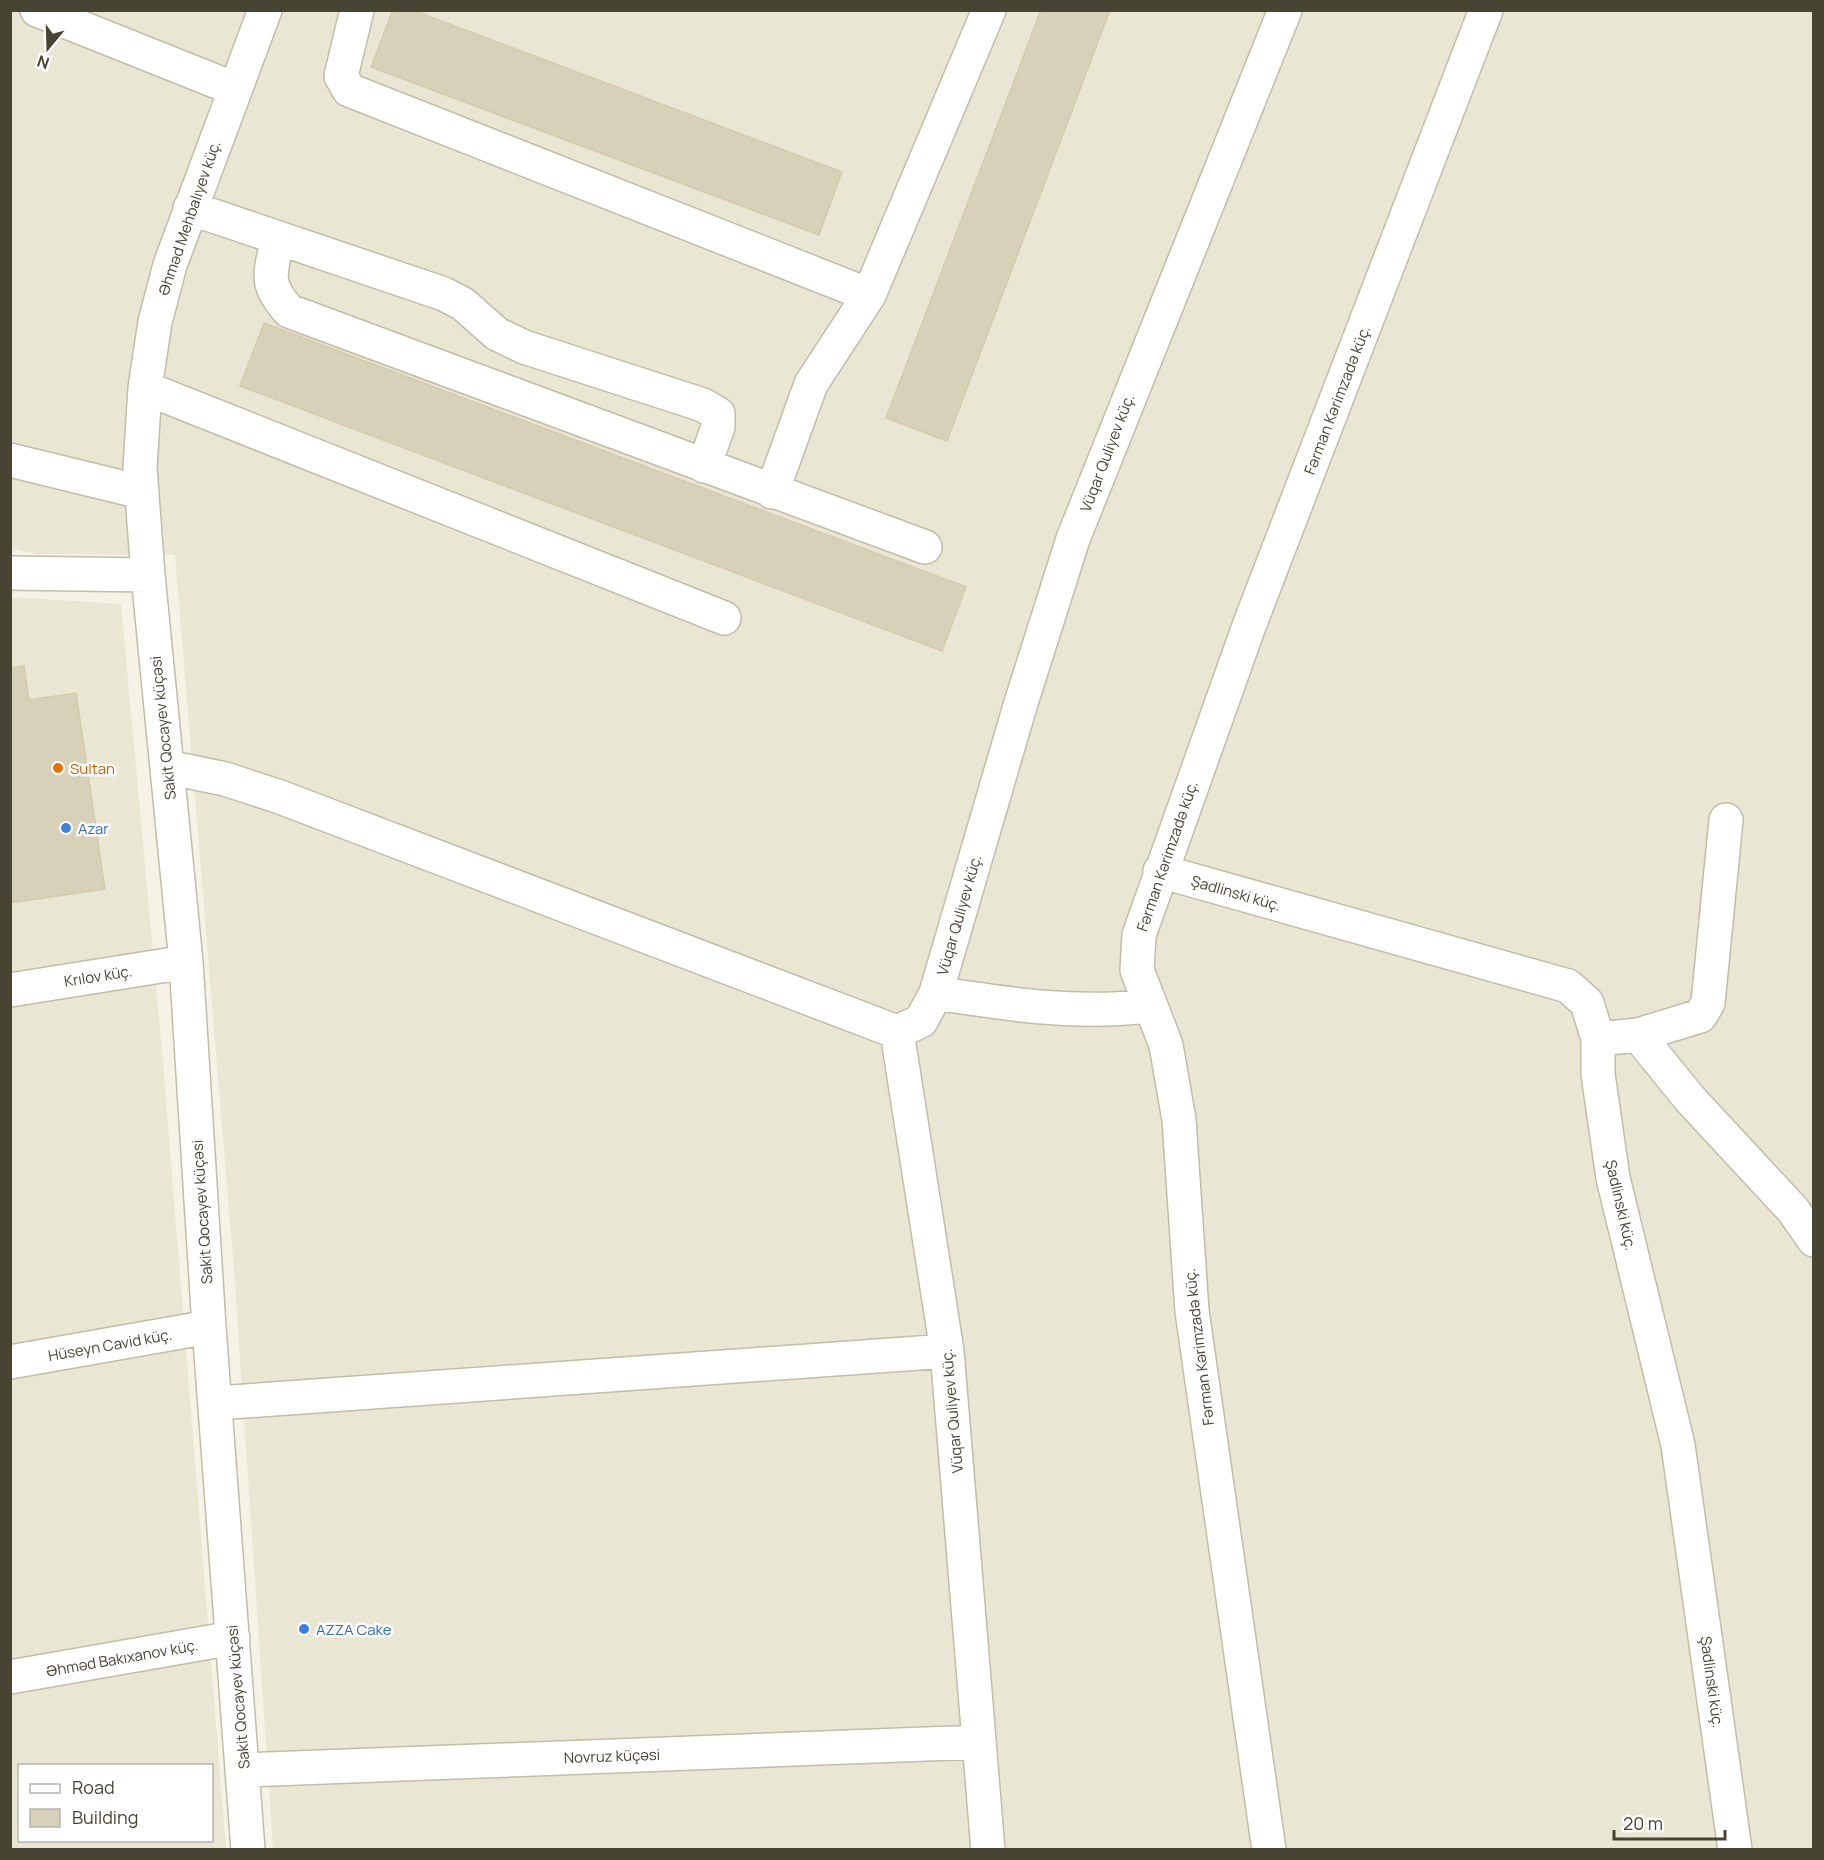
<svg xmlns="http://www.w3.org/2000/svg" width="1824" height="1860" font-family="Manrope,sans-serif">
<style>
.residential{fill:#e9e6d3;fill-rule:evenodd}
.building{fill:#d7d1b9;stroke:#d3cbac;stroke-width:1.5}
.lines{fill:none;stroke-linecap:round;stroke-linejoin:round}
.minor-casing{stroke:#c1bda7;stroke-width:36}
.minor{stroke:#fff;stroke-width:33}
.food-dot{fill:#e8710a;stroke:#fff;stroke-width:2}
.shop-dot{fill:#3f7fe0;stroke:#fff;stroke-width:2}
.labels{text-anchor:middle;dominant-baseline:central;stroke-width:5;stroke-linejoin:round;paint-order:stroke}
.street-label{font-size:15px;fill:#484434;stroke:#fff}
.food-label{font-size:15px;fill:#c56008;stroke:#fff;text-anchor:start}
.shop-label{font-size:15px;fill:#366cbe;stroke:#fff;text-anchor:start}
</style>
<rect width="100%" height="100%" fill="#f4f3e5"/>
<!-- residential -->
<path class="residential" d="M11,11H1813V1849H273L235,1283L175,555L37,554L11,548Z
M10,597L121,604L162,1051L226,1849H11ZM20,1766H212V1840H20Z"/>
<!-- building -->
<path class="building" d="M393,10H412L842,172L819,235L371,67Z
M1041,10H1110L947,441L886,418Z
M264,323L966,587L942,651L240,386Z
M24,666L29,700L76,693L105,889L10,903V668Z"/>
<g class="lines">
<defs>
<path id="minor" d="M37,10L235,89
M357,10L341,76L349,90L869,295
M190,208L444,294L463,304L497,334L524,347L703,405L718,414V427L704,466
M278,239C270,274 264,283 289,311L925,547
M145,388L724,618
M10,460L141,492
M772,492L811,384L869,295L989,10
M10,573L148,575
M167,767L225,779L280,797L897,1032
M1160,871L1568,986L1587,1003L1598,1039V1074L1613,1178L1678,1445L1735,1850
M10,990L186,962
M936,993C1007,1004 1077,1015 1149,1006
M897,1032L921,1021L936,993L1020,706L1073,539L1285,10
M897,1032L947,1351L988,1850
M1638,1035L1700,1016L1708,1003L1726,820
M1598,1039L1638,1035L1690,1099L1793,1210L1814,1240
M10,1362L209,1327
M217,1403L947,1351
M10,1677L233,1638
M244,1770L979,1742
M248,1850L209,1327L186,962L148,575L140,468L145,388L155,322L170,265L265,10
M1269,1850L1192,1311L1179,1120L1166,1045L1137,970L1139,935L1249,626L1486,10"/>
</defs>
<!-- minor casing -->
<use href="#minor" class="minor-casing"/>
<!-- minor -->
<use href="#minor" class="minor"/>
</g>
<!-- markers -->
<circle class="food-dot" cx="58" cy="768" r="6"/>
<g class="shop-dot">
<circle cx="66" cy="828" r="6"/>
<circle cx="304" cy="1629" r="6"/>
</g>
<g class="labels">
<!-- street labels -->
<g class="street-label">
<text transform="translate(189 218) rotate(-71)">Əhməd Mehbalıyev küç.</text>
<text transform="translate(1337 400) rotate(-69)">Fərman Kərimzadə küç.</text>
<text transform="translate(1107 453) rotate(-69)">Vüqar Quliyev küç.</text>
<text transform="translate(163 728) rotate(-96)">Sakit Qocayev küçəsi</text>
<text transform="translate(1167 856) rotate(-71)">Fərman Kərimzadə küç.</text>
<text transform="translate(1236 893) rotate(16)">Şadlinski küç.</text>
<text transform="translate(959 915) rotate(-74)">Vüqar Quliyev küç.</text>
<text transform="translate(98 976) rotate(-9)">Krılov küç.</text>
<text transform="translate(1621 1205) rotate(77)">Şadlinski küç.</text>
<text transform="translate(202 1212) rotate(-94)">Sakit Qocayev küçəsi</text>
<text transform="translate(110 1345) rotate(-10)">Hüseyn Cavid küç.</text>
<text transform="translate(1199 1347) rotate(-97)">Fərman Kərimzadə küç.</text>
<text transform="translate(952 1411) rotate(-95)">Vüqar Quliyev küç.</text>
<text transform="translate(122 1658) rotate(-10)">Əhməd Bakıxanov küç.</text>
<text transform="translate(1712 1682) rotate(82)">Şadlinski küç.</text>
<text transform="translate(238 1697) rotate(-95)">Sakit Qocayev küçəsi</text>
<text transform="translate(612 1756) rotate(-2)">Novruz küçəsi</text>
</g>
<!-- food labels -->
<g class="food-label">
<text x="70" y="768">Sultan</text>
</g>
<!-- shop labels -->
<g class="shop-label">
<text x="78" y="828">Azar</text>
<text x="316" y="1629">AZZA Cake</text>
</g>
</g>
<!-- border -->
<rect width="1824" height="1860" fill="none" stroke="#484434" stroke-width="24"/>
<!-- legend -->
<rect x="18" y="1764" width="195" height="78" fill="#ffffff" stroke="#b6b4ae" stroke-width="1.5"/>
<rect x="30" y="1784" width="30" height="9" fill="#ffffff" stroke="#b6b4ae" stroke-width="1.5"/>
<text x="72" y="1794" font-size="18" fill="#484434">Road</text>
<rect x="30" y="1809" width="30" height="18" fill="#d7d1b9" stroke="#b6b4ae" stroke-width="1.5"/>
<text x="72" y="1824" font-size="18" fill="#484434">Building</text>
<!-- north arrow -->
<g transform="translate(48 48) rotate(199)" stroke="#ffffff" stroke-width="4.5" paint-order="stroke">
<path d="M0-4.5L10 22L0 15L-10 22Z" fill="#484434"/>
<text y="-9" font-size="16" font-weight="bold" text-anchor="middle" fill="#484434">N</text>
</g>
<!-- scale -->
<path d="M1614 1830v9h111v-9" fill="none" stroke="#484434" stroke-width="3"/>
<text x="1623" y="1830" font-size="18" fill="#484434" stroke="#ffffff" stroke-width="4.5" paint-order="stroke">20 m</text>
</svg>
